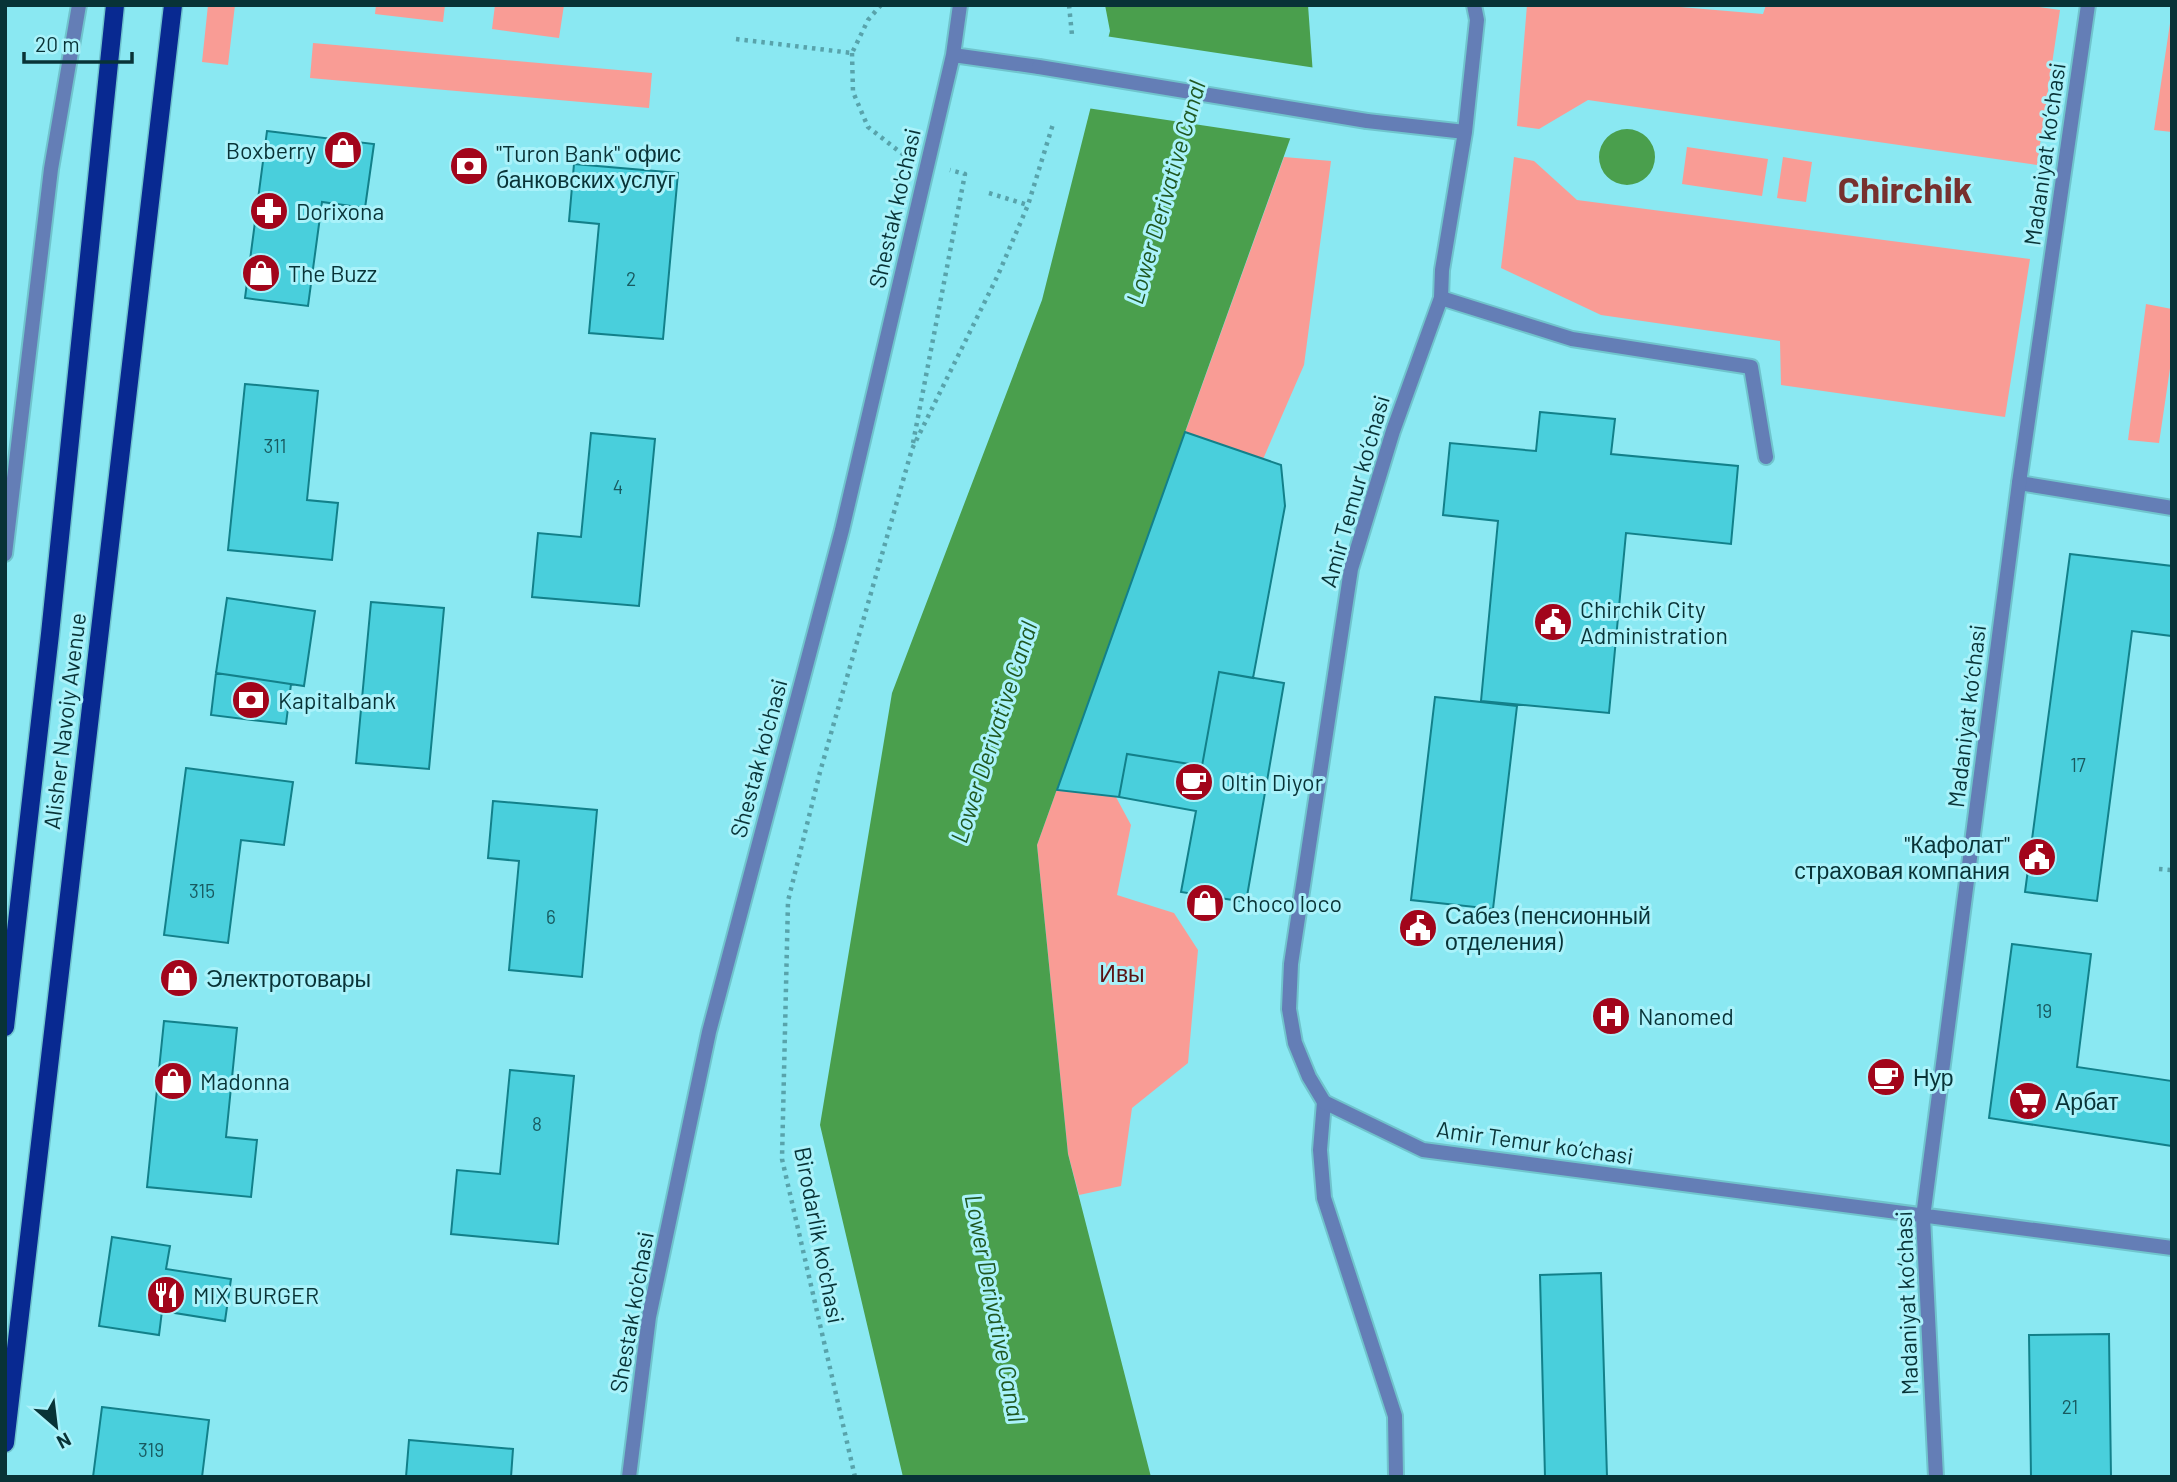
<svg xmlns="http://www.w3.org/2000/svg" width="2177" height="1482" font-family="Barlow,sans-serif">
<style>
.green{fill:#f99c95}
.water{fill:#4a9f4d}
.pier{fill:#8ae8f2}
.building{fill:#49cfdc;stroke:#12808a;stroke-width:2}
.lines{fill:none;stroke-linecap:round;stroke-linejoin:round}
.lane-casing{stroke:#70c4cd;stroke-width:18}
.street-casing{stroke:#70c4cd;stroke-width:18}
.primary-casing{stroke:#70c4cd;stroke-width:21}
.path{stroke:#58a3ab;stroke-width:4.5;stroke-dasharray:3.5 5;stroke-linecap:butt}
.lane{stroke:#647eb6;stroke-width:14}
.street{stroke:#647eb6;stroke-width:14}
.primary{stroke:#082991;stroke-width:18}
.street-bridge-casing{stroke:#70c4cd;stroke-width:18;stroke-linecap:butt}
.street-bridge{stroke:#647eb6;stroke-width:14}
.labels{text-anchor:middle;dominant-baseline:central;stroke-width:6;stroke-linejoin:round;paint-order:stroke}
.number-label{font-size:19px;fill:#185a60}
.poi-label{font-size:23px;fill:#083337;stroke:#aaf2fa;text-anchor:start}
.street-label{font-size:23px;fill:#083337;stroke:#aaf2fa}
.park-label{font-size:23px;fill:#5b1314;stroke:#aaf2fa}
.water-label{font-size:24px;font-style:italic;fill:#1f5822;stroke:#aaf2fa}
.town-label{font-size:37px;font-weight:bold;fill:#77302e;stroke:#aaf2fa}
</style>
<rect width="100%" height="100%" fill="#8ae8f2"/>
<!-- green -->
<path class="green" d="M208,5H235L228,65L202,62Z
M376,5H445L443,22L375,14Z
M495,5H564L559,38L492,29Z
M1527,5H1656L1763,14L1766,5H2025L2060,10L2037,165L1588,100L1539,129L1517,126Z
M2172,10V132L2154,130Z
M313,43L652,73L649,108L310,78Z
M1687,147L1768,159L1762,196L1682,184Z
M1284,157L1331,161L1304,365L1173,666L1102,771L1131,825L1117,895L1174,913L1198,950L1188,1063L1132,1108L1121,1186L1079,1195L1068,1154L1037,845Z
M1514,157L1534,161L1577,200L2030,259L2005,417L1781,385L1780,341L1601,315L1501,268Z
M1783,157L1812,162L1806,202L1777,198Z
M2146,304L2172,309V355L2159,443L2128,440Z"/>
<!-- water -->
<path class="water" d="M1105,5H1308L1313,75L1037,845L1068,1154L1151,1477H903L820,1125L892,693L1042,300L1110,31Z
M1599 157a28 28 0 1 1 56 0a28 28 0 1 1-56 0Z"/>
<!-- pier -->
<path class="pier" d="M1105,36L1316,68V76L1294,139L1087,108Z"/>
<!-- building -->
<path class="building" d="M267,131L374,144L365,208L322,202L308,306L245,298Z
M574,164L678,173L663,339L589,333L599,224L569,221Z
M245,384L318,391L307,500L338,503L332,560L228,550Z
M1540,412L1615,419L1611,454L1738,466L1731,544L1626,533L1609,713L1481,701L1498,521L1443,515L1450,443L1536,451Z
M1185,432L1281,465L1285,506L1253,678L1219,672L1202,766L1127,754L1119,797L1057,790Z
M591,433L655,439L639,606L532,597L538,533L581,537Z
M2070,554L2172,566V636L2132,631L2097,901L2025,892Z
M227,598L315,611L304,686L216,673Z
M371,602L444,608L429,769L356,763Z
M1219,672L1284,683L1246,902L1181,892L1196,811L1119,797L1127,754L1202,766Z
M216,673L291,684L286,724L211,715Z
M1435,697L1517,706L1493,909L1411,900Z
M186,768L293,782L284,845L241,840L228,943L164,935Z
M493,801L597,810L582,977L509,970L519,861L488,858Z
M2012,944L2091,954L2077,1067L2172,1081V1146L1989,1118Z
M164,1021L237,1028L226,1137L257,1140L251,1197L147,1187Z
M510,1070L574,1076L558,1244L451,1234L457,1170L500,1174Z
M112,1237L170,1246L166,1269L231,1279L225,1321L162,1311L159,1335L99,1326Z
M1601,1273L1607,1477H1545L1540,1275Z
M2109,1334L2111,1477H2031L2029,1335Z
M102,1407L209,1420L202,1477H93Z
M409,1440L513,1449L511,1477H406Z"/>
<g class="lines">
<defs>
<path id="lane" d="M1441,298L1572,339L1751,367L1766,457
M2019,483L2172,508
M1324,1102L1320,1150L1324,1198L1395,1416L1396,1477"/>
<path id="street" d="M953,55L1039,67
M1367,121L1465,132L1442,270L1441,298L1393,431L1351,569L1291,964L1289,1009L1295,1043L1309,1077L1324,1102L1423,1150L2172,1248
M1465,132L1477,20L1474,5
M5,554L51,169L79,5
M629,1477L649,1317L709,1032L842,530L953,55L960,5
M1936,1477L1923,1217L2019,483L2088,5"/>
<path id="primary" d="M5,1027L50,634L115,5
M5,1443L173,5"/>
</defs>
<!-- lane casing -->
<use href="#lane" class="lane-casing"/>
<!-- street casing -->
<use href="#street" class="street-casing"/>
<!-- primary casing -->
<use href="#primary" class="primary-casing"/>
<!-- path -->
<path class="path" d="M1069,5L1072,35
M736,39L852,53L868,20L881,5
M852,53L853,92L868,127L905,156
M989,193L1028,205
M913,443L965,174L950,170
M2159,869L2172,870
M855,1477L782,1159L788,901L820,772L912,449L998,275L1028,205L1053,124"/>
<!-- lane -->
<use href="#lane" class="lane"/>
<!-- street -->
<use href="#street" class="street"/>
<!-- primary -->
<use href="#primary" class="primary"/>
<defs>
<path id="street-bridge" d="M1039,67L1367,121"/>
</defs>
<!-- street-bridge casing -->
<use href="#street-bridge" class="street-bridge-casing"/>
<!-- street-bridge -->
<use href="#street-bridge" class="street-bridge"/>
</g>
<!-- icons -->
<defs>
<symbol id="shop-disc" viewBox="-11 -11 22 22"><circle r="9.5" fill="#a2051b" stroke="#aaf2fa"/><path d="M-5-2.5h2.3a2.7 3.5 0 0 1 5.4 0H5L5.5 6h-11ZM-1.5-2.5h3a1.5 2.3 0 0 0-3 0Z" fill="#fff"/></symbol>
<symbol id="bank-disc" viewBox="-11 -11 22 22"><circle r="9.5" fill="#a2051b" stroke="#aaf2fa"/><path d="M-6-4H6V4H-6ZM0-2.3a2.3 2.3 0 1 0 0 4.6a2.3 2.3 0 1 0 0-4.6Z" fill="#fff"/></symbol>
<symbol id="pharmacy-disc" viewBox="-11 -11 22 22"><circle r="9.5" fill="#a2051b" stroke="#aaf2fa"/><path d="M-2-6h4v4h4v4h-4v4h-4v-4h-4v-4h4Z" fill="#fff"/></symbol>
<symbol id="civic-disc" viewBox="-11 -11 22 22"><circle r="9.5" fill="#a2051b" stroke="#aaf2fa"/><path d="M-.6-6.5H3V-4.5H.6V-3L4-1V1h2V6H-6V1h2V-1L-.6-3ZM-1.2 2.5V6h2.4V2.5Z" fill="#fff"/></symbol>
<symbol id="cafe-disc" viewBox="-11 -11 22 22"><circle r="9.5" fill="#a2051b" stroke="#aaf2fa"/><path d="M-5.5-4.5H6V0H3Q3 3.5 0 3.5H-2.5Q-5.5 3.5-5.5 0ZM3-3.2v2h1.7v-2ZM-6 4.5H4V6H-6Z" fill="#fff"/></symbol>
<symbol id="hospital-disc" viewBox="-11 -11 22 22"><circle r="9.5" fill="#a2051b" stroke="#aaf2fa"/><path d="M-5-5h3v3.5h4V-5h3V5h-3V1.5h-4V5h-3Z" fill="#fff"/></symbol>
<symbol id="supermarket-disc" viewBox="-11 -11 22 22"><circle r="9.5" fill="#a2051b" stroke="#aaf2fa"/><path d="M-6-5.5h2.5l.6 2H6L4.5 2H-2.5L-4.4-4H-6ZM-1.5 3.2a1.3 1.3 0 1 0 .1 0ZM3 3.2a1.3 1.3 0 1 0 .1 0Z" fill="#fff"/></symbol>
<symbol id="restaurant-disc" viewBox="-11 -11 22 22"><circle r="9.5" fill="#a2051b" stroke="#aaf2fa"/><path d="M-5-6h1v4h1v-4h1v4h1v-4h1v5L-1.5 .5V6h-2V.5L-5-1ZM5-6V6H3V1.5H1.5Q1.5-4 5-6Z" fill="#fff"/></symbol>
</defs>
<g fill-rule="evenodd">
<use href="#shop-disc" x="321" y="128" width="44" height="44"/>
<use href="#bank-disc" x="447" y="144" width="44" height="44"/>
<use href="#pharmacy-disc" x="247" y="189" width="44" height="44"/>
<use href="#shop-disc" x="239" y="251" width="44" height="44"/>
<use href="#civic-disc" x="1531" y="600" width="44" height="44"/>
<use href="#bank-disc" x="229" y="678" width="44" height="44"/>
<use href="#cafe-disc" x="1172" y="760" width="44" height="44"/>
<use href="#civic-disc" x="2015" y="835" width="44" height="44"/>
<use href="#shop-disc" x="1183" y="881" width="44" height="44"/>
<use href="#civic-disc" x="1396" y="906" width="44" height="44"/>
<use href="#shop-disc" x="157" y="956" width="44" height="44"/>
<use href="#hospital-disc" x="1589" y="994" width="44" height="44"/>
<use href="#cafe-disc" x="1864" y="1055" width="44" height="44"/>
<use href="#shop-disc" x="151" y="1059" width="44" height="44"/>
<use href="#supermarket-disc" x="2006" y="1079" width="44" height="44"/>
<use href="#restaurant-disc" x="144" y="1273" width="44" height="44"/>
</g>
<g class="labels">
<!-- number labels -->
<g class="number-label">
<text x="631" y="278">2</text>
<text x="275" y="445">311</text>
<text x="618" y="486">4</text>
<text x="2078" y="764">17</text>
<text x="202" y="890">315</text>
<text x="551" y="916">6</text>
<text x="2044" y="1010">19</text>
<text x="537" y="1123">8</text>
<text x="2070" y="1406">21</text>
<text x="151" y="1449">319</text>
</g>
<!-- poi labels -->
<g class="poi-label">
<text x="316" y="150" text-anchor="end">Boxberry</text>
<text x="496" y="153">"Turon Bank" офис<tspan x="496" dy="26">банковских услуг</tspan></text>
<text x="296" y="211">Dorixona</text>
<text x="288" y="273">The Buzz</text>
<text x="1580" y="609">Chirchik City<tspan x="1580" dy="26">Administration</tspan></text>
<text x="278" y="700">Kapitalbank</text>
<text x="1221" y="782">Oltin Diyor</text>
<text x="2010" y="844" text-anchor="end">"Кафолат"<tspan x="2010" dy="26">страховая компания</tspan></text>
<text x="1232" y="903">Choco loco</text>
<text x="1445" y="915">Сабез (пенсионный<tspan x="1445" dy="26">отделения)</tspan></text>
<text x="206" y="978">Электротовары</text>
<text x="1638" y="1016">Nanomed</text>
<text x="1913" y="1077">Нур</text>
<text x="200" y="1081">Madonna</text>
<text x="2055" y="1101">Арбат</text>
<text x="193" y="1295">MIX BURGER</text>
</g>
<!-- street labels -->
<g class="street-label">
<text transform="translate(2044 154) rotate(-82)">Madaniyat ko‘chasi</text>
<text transform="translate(894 208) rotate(-77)">Shestak ko'chasi</text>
<text transform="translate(1354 491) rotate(-74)">Amir Temur ko‘chasi</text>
<text transform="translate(1966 716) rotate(-83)">Madaniyat ko‘chasi</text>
<text transform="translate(64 721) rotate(-83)">Alisher Navoiy Avenue</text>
<text transform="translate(758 758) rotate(-75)">Shestak ko'chasi</text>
<text transform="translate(1535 1142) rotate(8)">Amir Temur ko‘chasi</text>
<text transform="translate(820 1235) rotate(79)">Birodarlik ko'chasi</text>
<text transform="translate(1906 1303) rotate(-92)">Madaniyat ko‘chasi</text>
<text transform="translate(631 1312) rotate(-80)">Shestak ko'chasi</text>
</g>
<!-- park labels -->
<g class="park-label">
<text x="1122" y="973">Ивы</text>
</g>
<!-- water labels -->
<g class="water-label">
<text transform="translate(1165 192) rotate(-74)">Lower Derivative Canal</text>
<text transform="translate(993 732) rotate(-72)">Lower Derivative Canal</text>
<text transform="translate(996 1308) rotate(79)">Lower Derivative Canal</text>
</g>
<!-- town labels -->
<g class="town-label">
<text x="1905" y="188">Chirchik</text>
</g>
</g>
<!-- border -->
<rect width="2177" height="1482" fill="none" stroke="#083337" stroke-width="14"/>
<!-- north arrow -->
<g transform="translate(56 1426) rotate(152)" stroke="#aaf2fa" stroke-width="5" paint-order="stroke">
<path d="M0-5L12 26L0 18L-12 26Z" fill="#083337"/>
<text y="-10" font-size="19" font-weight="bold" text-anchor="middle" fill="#083337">N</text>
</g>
<!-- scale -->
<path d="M24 52v10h108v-10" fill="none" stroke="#083337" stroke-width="3.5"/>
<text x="35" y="52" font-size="21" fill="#083337" stroke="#aaf2fa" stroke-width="5" paint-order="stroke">20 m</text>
</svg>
